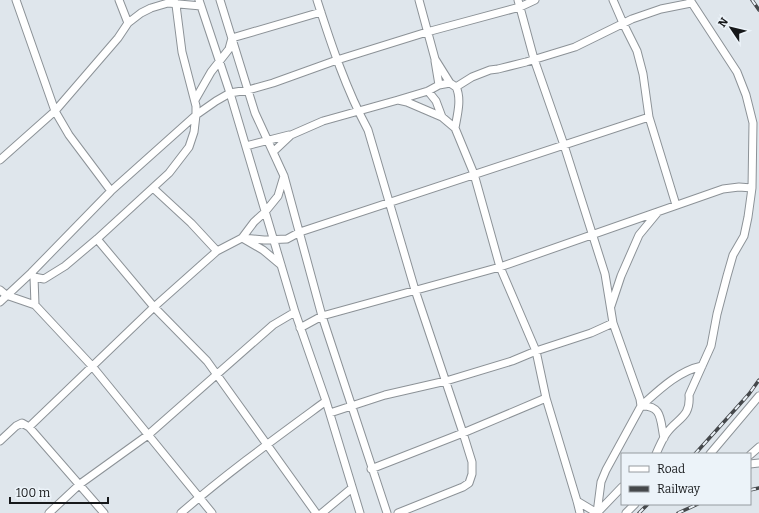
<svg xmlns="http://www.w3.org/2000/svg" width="759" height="513" font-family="Bitter,serif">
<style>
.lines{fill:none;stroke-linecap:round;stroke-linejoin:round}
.minor-casing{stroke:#8c9297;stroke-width:9}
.minor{stroke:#fff;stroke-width:7}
.rail-casing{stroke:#45484b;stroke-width:3.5}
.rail{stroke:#ecf3f9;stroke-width:2;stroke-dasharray:6;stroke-linecap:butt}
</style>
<rect width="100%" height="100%" fill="#dfe6ec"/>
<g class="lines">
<defs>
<path id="minor" d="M16,0L55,111
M119,0L128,23
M199,0L230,93L295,312L326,401L360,513
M220,0L255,113L284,176L322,316L387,513
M317,0C331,44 346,89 368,130L415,290L463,433L472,462V474L469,483L463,487L398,513
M419,0L435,59L450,83
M613,0L623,23L637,51L643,74L649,117L676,205
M232,38L321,12
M435,61L439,85
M428,91L436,101L442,117L455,128L474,174L500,267L536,351L546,398L577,501L580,513
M195,100L211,72L229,49L232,38
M398,100L428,91L439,85L450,83L456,87L472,77L490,70L498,69L526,62L575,47L632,19L661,9L691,3
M55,111L118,38L128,23L141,13L151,8L168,3L201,6
M455,128C457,116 462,99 456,87
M246,146L289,135
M273,152L291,135L323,121L398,100L407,102L442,117
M0,160L55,111L69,135L111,191
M153,188L191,223L217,251
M242,238L264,240L287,239L300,232L649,117
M97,239L154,307L207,361L316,513
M244,239L263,250L281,265
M32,274L34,277L35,305
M34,277L44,279L65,266L97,239L169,173L189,147L194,132L196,115V106L182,52L176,5L174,0
M0,290L6,295L35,305L92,366L212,513
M0,302L31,273L111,191L196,115L216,101L230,93L248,90L273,83L337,60L427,32L520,7L535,0
M611,306L621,276L639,235L658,212
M300,328L322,316L500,267L723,189L739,187L752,188
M641,406C658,391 678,371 702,366
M641,406C663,405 660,421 664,438
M330,413L385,395L446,381L512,361L536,351L591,333L613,323L605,274L564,145L534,59L518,0
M29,427L154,307L217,251L242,238L254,222L265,212L278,196L284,176
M0,441L16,426L22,423L29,427L104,513
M656,454C659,447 662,440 666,434C677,418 691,418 689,395L711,346L717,314L727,276L733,255L744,236L748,217L752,188L753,123L746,95L737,72L690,0
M710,454L759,396
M750,455L759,447
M750,464L759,463
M371,469L463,433L546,398
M577,501L597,513L622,487
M49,513L80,484L148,435L273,325L295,312
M181,513C227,473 277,437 326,401
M322,513L352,488
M597,513L601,482L606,470L641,406L640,399L613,323
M626,513L635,504"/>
</defs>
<!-- minor casing -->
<use href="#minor" class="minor-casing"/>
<!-- minor -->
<use href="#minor" class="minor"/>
<defs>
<path id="rail" d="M752,0L759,10
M695,454L749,394L759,380
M750,490L759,488
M639,513L648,504
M678,513L698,504"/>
</defs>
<!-- rail casing -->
<use href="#rail" class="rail-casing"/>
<!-- rail -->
<use href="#rail" class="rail"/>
</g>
<!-- legend -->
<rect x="621" y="453" width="130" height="52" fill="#ecf3f9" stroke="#969ba0"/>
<rect x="629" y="466" width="20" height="6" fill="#ffffff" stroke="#969ba0"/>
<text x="657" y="473" font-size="12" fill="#16181a">Road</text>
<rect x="629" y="486" width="20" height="6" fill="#45484b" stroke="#969ba0"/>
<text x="657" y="493" font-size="12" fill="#16181a">Railway</text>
<!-- north arrow -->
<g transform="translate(731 28) rotate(305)" stroke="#ecf3f9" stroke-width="3" paint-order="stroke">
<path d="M0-3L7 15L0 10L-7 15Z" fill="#16181a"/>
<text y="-6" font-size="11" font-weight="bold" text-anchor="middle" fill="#16181a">N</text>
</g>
<!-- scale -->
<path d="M10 497v6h98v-6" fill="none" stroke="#16181a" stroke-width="2"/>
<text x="16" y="497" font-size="12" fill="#16181a" stroke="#ecf3f9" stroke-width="3" paint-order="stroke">100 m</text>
</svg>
